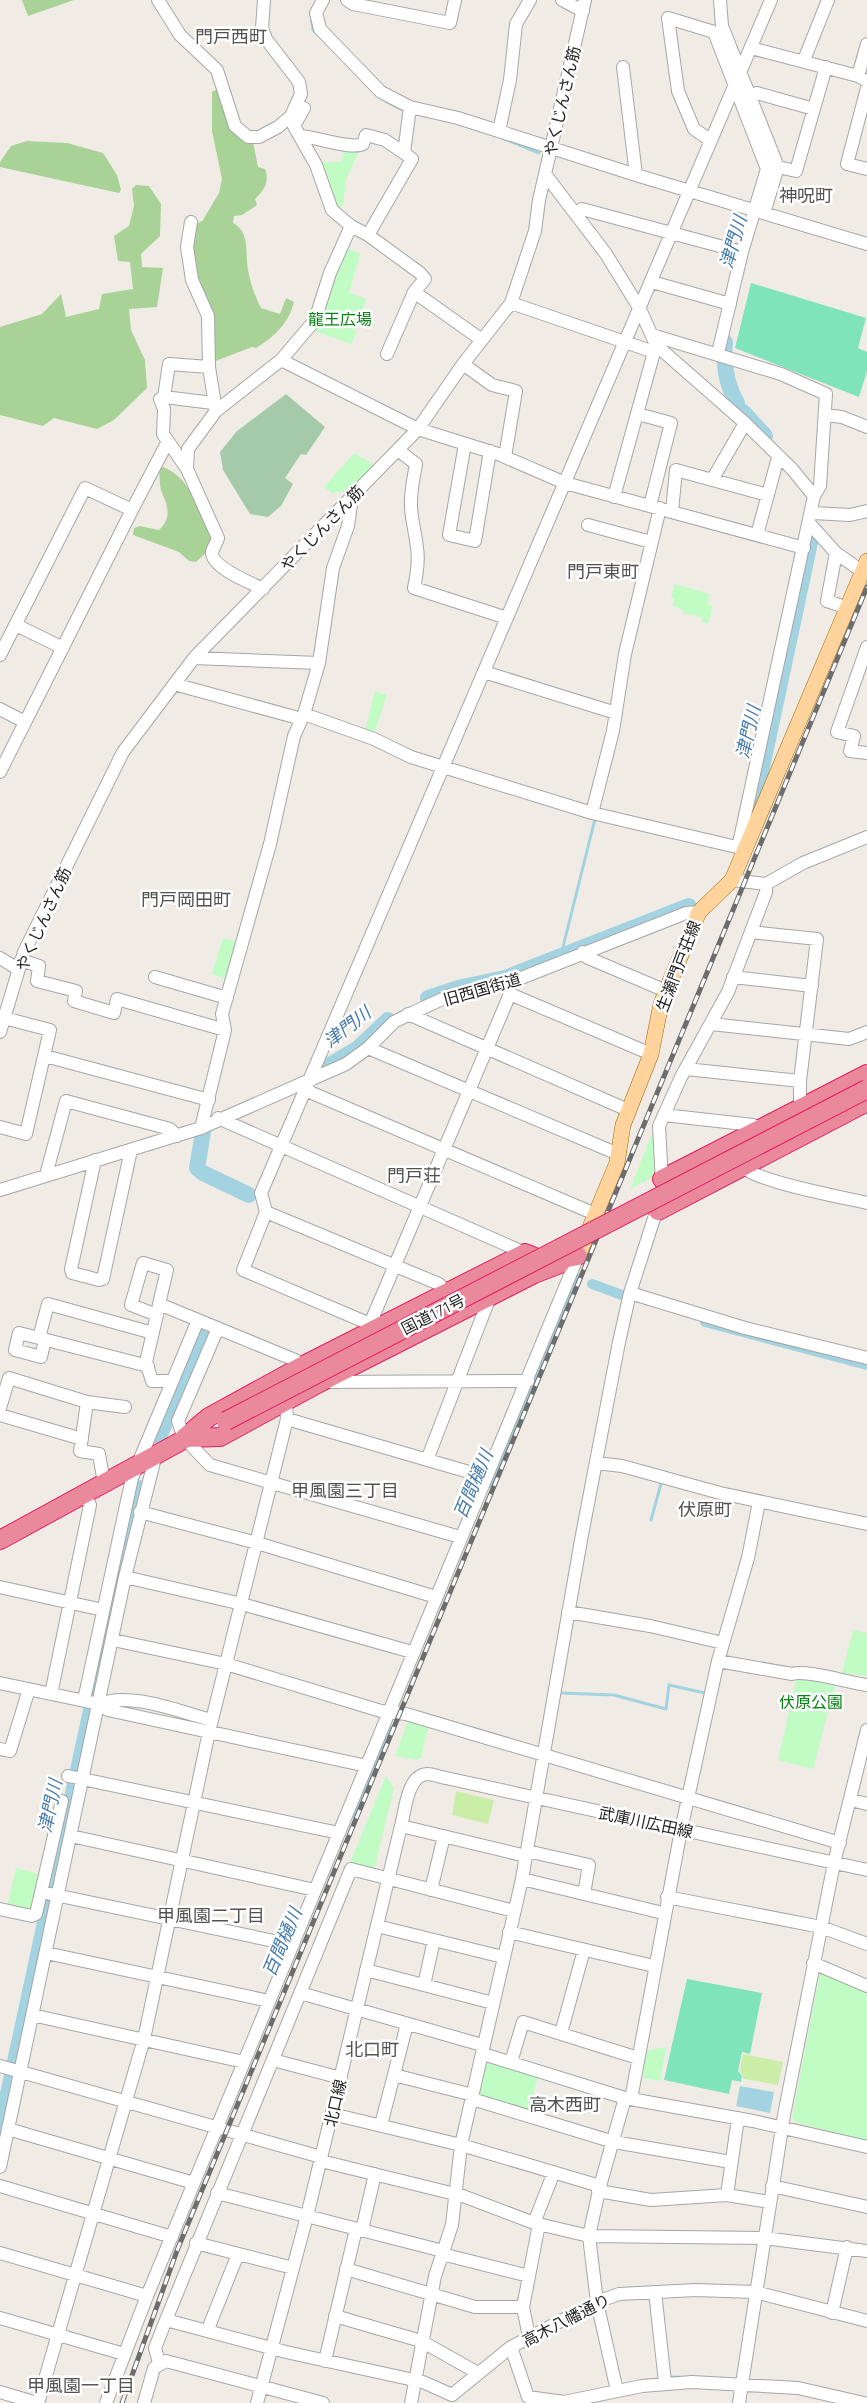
<svg xmlns="http://www.w3.org/2000/svg" width="867" height="2403" font-family="Quicksand,'Noto Sans JP',sans-serif">
<style>
.grass{fill:#caeda8}
.forest{fill:#a9d297}
.cemetery{fill:#a5caaa}
.park{fill:#c0fcc4}
.pitch{fill:#7fe3bc}
.water{fill:#a3d3e0}
.lines{fill:none;stroke-linecap:round;stroke-linejoin:round}
.stream{stroke:#a3d3e0;stroke-width:3}
.canal{stroke:#a3d3e0;stroke-width:10}
.river{stroke:#a3d3e0;stroke-width:16}
.minor-casing{stroke:#a6a6a6;stroke-width:14}
.major-casing{stroke:#9a6600;stroke-width:16}
.highway-casing{stroke:#e41c62;stroke-width:20}
.minor{stroke:#fff;stroke-width:12}
.major{stroke:#ffd39b;stroke-width:15}
.highway{stroke:#eb899c;stroke-width:18}
.rail-casing{stroke:#6d6d6d;stroke-width:5}
.rail{stroke:#fff;stroke-width:3;stroke-dasharray:9;stroke-linecap:butt}
.highway-bridge-casing{stroke:#e41c62;stroke-width:20;stroke-linecap:butt}
.highway-bridge{stroke:#eb899c;stroke-width:18}
.labels{text-anchor:middle;dominant-baseline:central;stroke-width:5;stroke-linejoin:round;paint-order:stroke}
.street-label{font-size:16px;fill:#1f1f1f;stroke:#fff}
.park-label{font-size:16px;fill:#068410;stroke:#fff}
.neighbourhood-label{font-size:18px;fill:#525252;stroke:#fff}
.water-label{font-size:18px;font-style:italic;fill:#4379ac;stroke:#fff}
</style>
<rect width="100%" height="100%" fill="#f0ece5"/>
<!-- grass -->
<path class="grass" d="M456,1791L494,1800L488,1824L452,1815Z
M743,2054L783,2062L778,2085L744,2079L740,2070Z"/>
<!-- forest -->
<path class="forest" d="M22,0H74L28,16Z
M215,90L219,91L253,142L258,167L265,169C270,182 264,190 255,199L257,205L242,215L234,216L233,223C248,231 246,247 247,262C248,276 254,295 261,308L280,314L286,298L294,302C289,323 274,337 256,348L252,347L213,362L190,248L194,226L203,220L219,193L222,179L212,131V92Z
M27,141L67,143L103,153L117,175L121,190L119,193L0,167V162L11,146Z
M136,185L149,186L161,204L160,236L141,254L142,267L163,268L157,307L129,309L131,330L145,360L147,388L114,420L97,429L54,418L43,426L0,415V327L42,314L61,294L66,317L99,309L102,294L133,289L130,262L118,261L114,236L129,226L134,206L132,189Z
M159,466C190,474 195,507 212,529L211,548L196,562L189,561L179,552L133,535L134,528L140,526L159,530C173,517 167,505 161,490C159,483 160,473 159,466Z"/>
<!-- cemetery -->
<path class="cemetery" d="M286,394L325,427L306,455L301,454L285,478L293,484L281,506L268,517L250,514L223,470L220,452L237,431Z"/>
<!-- park -->
<path class="park" d="M345,148L359,151L346,180L343,206L336,208L321,162H341Z
M345,247L360,254L349,293L366,299L352,344L311,330Z
M354,453L373,464L350,491L332,493L324,487Z
M675,584L710,594L707,604L713,606L708,624L701,621L702,617L683,613L684,610L673,606L674,599L671,597Z
M375,691L387,695L374,734L365,731Z
M223,938L237,942L226,979L212,974Z
M652,1134H655L657,1175L630,1189Z
M853,1630L867,1633V1676L842,1673Z
M797,1677L835,1686L813,1769L778,1760Z
M409,1719L425,1723L428,1728L421,1758L416,1760L395,1756Z
M386,1776L394,1788L375,1866L370,1871L349,1865Z
M16,1868L39,1874L32,1908L28,1911L7,1907Z
M824,1971L867,1990V2141L795,2122L792,2117L820,1973Z
M666,2047L660,2081L643,2078L645,2051Z
M491,2062L538,2077L528,2112L482,2098L479,2092L485,2066Z"/>
<!-- pitch -->
<path class="pitch" d="M751,283L866,318L858,348L867,352V371L859,397L735,348Z
M687,1979L762,1993L750,2054L742,2052L738,2071L742,2076L741,2082L732,2080L729,2094L664,2080Z"/>
<!-- water -->
<path class="water" d="M740,2086L774,2092L770,2113L736,2106Z"/>
<g class="lines">
<!-- stream -->
<path class="stream" d="M311,15L313,30L317,34
M387,102L405,111
M502,138L539,153
M561,955L595,819
M651,1520L662,1480
M560,1693L614,1695L666,1709L669,1685L705,1693
M671,2377H680"/>
<!-- canal -->
<path class="canal" d="M592,1284L622,1295
M705,1322L867,1365
M490,1483L577,1279
M353,1813L388,1730"/>
<!-- river -->
<path class="river" d="M725,342C723,364 726,384 737,403
M743,412L765,436
M745,834L751,819L812,533
M428,998L458,988L505,978L689,906
M330,1065L357,1049L388,1020
M203,1132L197,1168L203,1173L249,1195
M159,1437L206,1327
M0,2131L139,1488"/>
<defs>
<path id="minor" d="M158,0L180,35L217,70L235,126L248,137H259L278,127L291,116L301,94L299,82L266,39L262,28L264,0
M323,0L316,13L320,29L381,92L410,107L458,118L636,175L867,244
M347,0L353,4L450,23L455,0
M562,0L583,11
M720,0L722,26L778,167L764,213
M751,48L858,76L867,81
M804,60L828,0
M623,67L636,175
M858,76L867,44
M867,88L847,164L867,169
M749,95L757,93L814,109
M304,108L294,126L316,165L332,210L351,226
M499,131L510,80L516,24L530,0
M300,136C317,137 351,150 363,144L366,135L385,140L404,153
M710,140L694,129L678,91L668,18L714,32L767,169L742,252L718,353
M778,167L796,171L826,67
M545,174L606,254L640,309L656,345L745,423L792,469L814,496
M575,214L582,209L742,252
M191,222L187,247L192,280L208,316L209,367L216,411
M368,235L412,159L404,153L410,107
M652,282L730,304
M511,303L654,352
M652,335L781,374L826,394L820,486L814,496L738,848
M387,354L414,292
M281,360L418,429L498,454L565,483L804,548
M463,364L492,385L516,391L505,457
M164,397L169,364L209,367
M638,414L671,423L650,506
M825,415L842,417L867,427
M465,444L449,535L475,541L490,451
M398,450L416,464C413,481 409,499 412,517C417,548 421,555 414,588L507,618
M187,469L163,434L164,409L160,399L164,397L213,403
M712,480L745,423
M614,497L656,345
M132,510L167,443
M672,511L676,470L768,495
M813,513L850,515L867,511
M810,524L836,553L863,572
M588,525L651,542
M757,535L777,461L781,458
M836,553L827,601L848,608
M263,589C252,583 211,568 212,552C213,548 217,542 218,538L187,469L188,449L216,411L281,360L315,320L330,273L351,226L368,235L420,273L425,279L414,292L482,340
M16,625L63,648
M867,647L837,732L854,736L850,751L867,753
M0,655L85,488L132,510L0,772
M194,658L319,663
M484,672L616,713
M174,684L302,719
M0,709L25,722
M304,714L374,739L411,757L592,813L745,849
M592,813L613,731L625,654L660,508
M732,880L766,884L803,863L867,837
M751,932L817,939L800,1081V1108
M583,952L586,957L666,991
M0,958L18,969
M21,960L39,966L37,981L76,991L74,1001L114,1013L117,999L225,1030
M155,977L227,998
M733,977L812,986
M507,987L510,994L651,1054
M408,1014L628,1110
M711,1024L849,1039L867,1032
M0,1032L24,952L123,752L194,658L418,429L463,364L511,303L535,231L539,200L585,0
M368,1048L618,1154
M45,1056L209,1100
M686,1069L800,1081
M305,1090L595,1214
M664,1115L753,1125L760,1128
M218,1118L525,1253
M0,1127L26,1134L50,1030L4,1018
M201,1128L225,1030L222,1014L270,844L294,736L304,714L319,663L333,568L348,526L352,497
M95,1160L71,1269L72,1273L99,1280L103,1279L131,1150
M739,1163C748,1181 843,1197 867,1203
M46,1175L66,1101L170,1129L177,1136
M662,1183L659,1126L681,1077L728,992L766,892V884
M0,1190L201,1128L346,1064L368,1048L394,1022L414,1012L451,995L506,984L686,913L699,912
M266,1212L439,1284L447,1293
M630,1293L745,1328L867,1358
M159,1304L157,1315L131,1305L143,1263L167,1270L159,1304L295,1360L302,1366
M157,1315L146,1362L152,1381H172
M370,1324L510,994
M218,1328L178,1421L184,1438L210,1465L460,1537
M374,1331L370,1324L243,1270L266,1212L261,1193L771,0
M39,1338L19,1333L15,1350L41,1357L45,1339
M148,1366L39,1338L48,1304L153,1333
M325,1382L528,1381
M87,1402L80,1451L99,1454L104,1483
M0,1408L9,1378L87,1402L125,1407
M0,1415L82,1439
M287,1419L486,1477
M427,1460L491,1294
M596,1463L622,1466L720,1493L867,1524
M140,1512L257,1543L436,1597
M125,1577L242,1604L412,1652
M0,1587L103,1610
M568,1612L650,1626L723,1643
M113,1640L226,1664L381,1711L406,1714L840,1843
M718,1661L792,1674C805,1669 850,1683 867,1685
M0,1683L99,1704L108,1710L367,1766
M51,1694L90,1505L85,1494
M84,1700L132,1478L198,1320
M99,1704C131,1691 179,1712 212,1720
M0,1749L10,1751L29,1689
M68,1776L339,1833
M851,1800L867,1804
M401,1826L526,1856
M71,1836L315,1890
M527,1851L589,1865L584,1894
M522,1879L663,1913
M431,1890L444,1836
M41,1892L293,1945
M667,1897L821,1927L867,1944
M0,1909L32,1916L36,1914L62,1801
M377,1926L503,1957
M509,1932L654,1966
M46,1953L269,2001
M813,1963L867,1986
M366,1970L493,2003
M424,1985L434,1940
M300,1993L482,2045
M32,2015L244,2062
M561,2033L584,1950
M483,2054L625,2098L753,2121L867,2147
M273,2060L341,2078
M511,2062L523,2022L638,2058
M0,2066L321,2157
M394,2075L473,2095
M472,2099L614,2142L731,2162
M631,2099L681,1830L718,1661L748,1558L759,1502
M332,2114L461,2145L600,2186
M381,2125L407,2024
M8,2129L194,2183
M321,2161L463,2196L534,2223L589,2236L764,2238L867,2251
M0,2167L125,1577L156,1454
M0,2186L172,2237
M772,2186L867,2207
M598,2191L651,2200L727,2195L769,2202
M217,2193L443,2251
M727,2195L738,2118
M534,2223L554,2172
M362,2230L375,2174
M196,2243L293,2268
M0,2253L147,2296
M442,2254L529,2276L523,2307L529,2337
M346,2269L475,2307H523
M529,2276L539,2224
M655,2292L665,2382
M832,2313L847,2247
M335,2316L421,2341L478,2373
M0,2318L124,2354
M166,2320L286,2352L423,2382L452,2395L511,2347L597,2302L619,2294L696,2290L755,2292L867,2321
M208,2329L238,2254
M511,2347L528,2397L564,2402L642,2386L692,2382L798,2388L864,2403
M325,2361L356,2229
M159,2363L155,2348L166,2320L351,1869L514,1911
M617,2391L597,2302L589,2236L600,2186L625,2098
M0,2392L37,2403
M38,2403L144,2039L209,1732L287,1419L286,1404
M106,2403L147,2296L578,1256
M144,2403L154,2368L166,2361L323,2403
M257,2403L307,2216L401,1826C405,1812 407,1775 427,1774C433,1774 440,1777 446,1778L867,1870
M411,2403L435,2276L452,2225L461,2145L522,1879L581,1540L619,1342L630,1293L659,1203
M739,2403L784,2115L834,1863L867,1730"/>
<path id="major" d="M578,1256L617,1163L623,1125L651,1054L661,1004L666,991L699,912L732,880L867,561"/>
<path id="highway" d="M662,1179L867,1074
M658,1211L867,1102
M184,1438L209,1417L302,1366L525,1253L547,1262L578,1256
M184,1438L220,1437L321,1382L534,1274L560,1264
M0,1540L194,1434"/>
</defs>
<!-- minor casing -->
<use href="#minor" class="minor-casing"/>
<!-- major casing -->
<use href="#major" class="major-casing"/>
<!-- highway casing -->
<use href="#highway" class="highway-casing"/>
<!-- minor -->
<use href="#minor" class="minor"/>
<!-- major -->
<use href="#major" class="major"/>
<!-- highway -->
<use href="#highway" class="highway"/>
<defs>
<path id="rail" d="M122,2403L178,2248L867,587"/>
</defs>
<!-- rail casing -->
<use href="#rail" class="rail-casing"/>
<!-- rail -->
<use href="#rail" class="rail"/>
<defs>
<path id="highway-bridge" d="M226,1421L867,1089"/>
</defs>
<!-- highway-bridge casing -->
<use href="#highway-bridge" class="highway-bridge-casing"/>
<!-- highway-bridge -->
<use href="#highway-bridge" class="highway-bridge"/>
</g>
<g class="labels">
<!-- street labels -->
<g class="street-label">
<text transform="translate(562 101) rotate(-77)">やくじんさん筋</text>
<text transform="translate(322 528) rotate(-46)">やくじんさん筋</text>
<text transform="translate(43 919) rotate(-66)">やくじんさん筋</text>
<text transform="translate(678 966) rotate(-69)">生瀬門戸荘線</text>
<text transform="translate(482 989) rotate(-16)">旧西国街道</text>
<text transform="translate(433 1314) rotate(-27)">国道171号</text>
<text transform="translate(646 1822) rotate(12)">武庫川広田線</text>
<text transform="translate(335 2103) rotate(-77)">北口線</text>
<text transform="translate(566 2320) rotate(-27)">高木八幡通り</text>
</g>
<!-- park labels -->
<g class="park-label">
<text x="340" y="319">龍王広場</text>
<text x="811" y="1702">伏原公園</text>
</g>
<!-- neighbourhood labels -->
<g class="neighbourhood-label">
<text x="231" y="36">門戸西町</text>
<text x="806" y="195">神呪町</text>
<text x="603" y="571">門戸東町</text>
<text x="186" y="899">門戸岡田町</text>
<text x="414" y="1175">門戸荘</text>
<text x="345" y="1490">甲風園三丁目</text>
<text x="705" y="1509">伏原町</text>
<text x="211" y="1915">甲風園二丁目</text>
<text x="372" y="2049">北口町</text>
<text x="565" y="2104">高木西町</text>
<text x="81" y="2385">甲風園一丁目</text>
</g>
<!-- water labels -->
<g class="water-label">
<text transform="translate(733 242) rotate(-74)">津門川</text>
<text transform="translate(748 732) rotate(-77)">津門川</text>
<text transform="translate(347 1027) rotate(-38)">津門川</text>
<text transform="translate(473 1484) rotate(-67)">百間樋川</text>
<text transform="translate(50 1806) rotate(-78)">津門川</text>
<text transform="translate(282 1942) rotate(-67)">百間樋川</text>
</g>
</g>
</svg>
